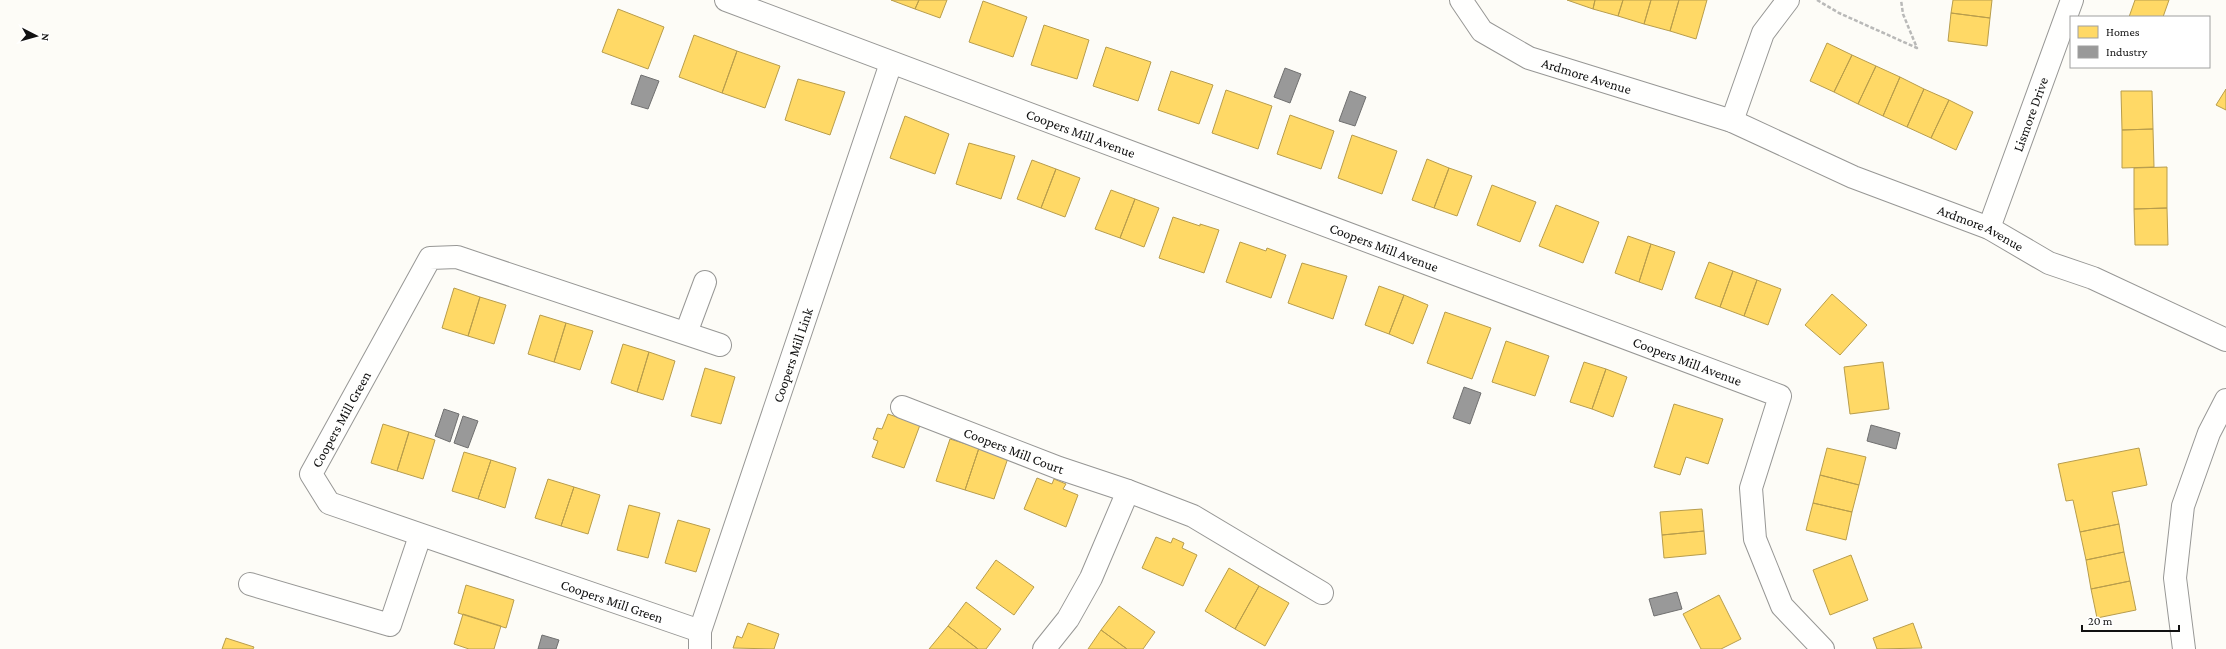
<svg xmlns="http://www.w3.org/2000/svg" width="2226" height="649" font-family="'Crimson Pro',serif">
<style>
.homes{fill:#ffd966;stroke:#b89d4c}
.industry{fill:#999;stroke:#707070}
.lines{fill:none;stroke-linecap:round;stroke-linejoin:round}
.minor-casing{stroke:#979795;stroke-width:24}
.path{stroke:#b9b9b8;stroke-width:2.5;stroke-dasharray:4 2;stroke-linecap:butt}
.minor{stroke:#fffffe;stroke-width:22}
.labels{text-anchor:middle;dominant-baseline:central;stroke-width:4;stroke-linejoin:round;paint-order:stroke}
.street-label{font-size:14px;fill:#111;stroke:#fff}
</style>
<rect width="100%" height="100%" fill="#fdfcf7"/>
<!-- homes -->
<path class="homes" d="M891,0H919L915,9Z
M919,0H947L940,18L915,9Z
M1567,0H1595L1593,9Z
M1595,0H1623L1618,16L1593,9Z
M1623,0H1651L1644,24L1618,16Z
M1651,0H1679L1670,31L1644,24Z
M1679,0H1707L1696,39L1670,31Z
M1953,0H1992L1990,18L1951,13Z
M2135,0H2169L2163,17H2129Z
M983,1L1027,17L1013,57L969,42Z
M618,9L664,27L648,69L602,52Z
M1951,13L1990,18L1987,46L1948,41Z
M1044,25L1089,40L1077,79L1031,65Z
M694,35L737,51L722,93L679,77Z
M1827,43L1852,55L1834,92L1810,81Z
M1106,47L1151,62L1138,101L1093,86Z
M737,51L780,66L765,108L722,93Z
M1852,55L1876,66L1858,104L1834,92Z
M1876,66L1900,77L1883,116L1858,104Z
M1171,71L1213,85L1199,124L1158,110Z
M1900,77L1924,89L1907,127L1883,116Z
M798,79L845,92L830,135L785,120Z
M1924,89L1949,100L1931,138L1907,127Z
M2226,89V110L2216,105Z
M1226,90L1272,106L1258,149L1212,133Z
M2121,91H2152L2153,129L2122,130Z
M1949,100L1973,112L1956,150L1931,138Z
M1290,115L1334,131L1321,169L1277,154Z
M905,116L949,134L935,174L890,158Z
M2153,129L2154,167L2122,168V130Z
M1352,135L1397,151L1382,194L1338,178Z
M969,143L1015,156L1001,199L956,184Z
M1427,159L1449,168L1434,208L1412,200Z
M1032,160L1056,169L1041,208L1017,199Z
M2167,167V208L2134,209V168Z
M1449,168L1472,176L1457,216L1434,208Z
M1056,169L1080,178L1065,217L1041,208Z
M1492,185L1536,202L1520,242L1477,225Z
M1111,190L1135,199L1120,238L1095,229Z
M1135,199L1159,208L1144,247L1120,238Z
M1556,205L1599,222L1583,263L1539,246Z
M2167,208L2168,245H2135L2134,209Z
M1173,217L1200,226V224L1219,230L1204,273L1159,258Z
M1628,236L1651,244L1639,282L1615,273Z
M1240,242L1266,251L1267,248L1286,255L1271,298L1226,282Z
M1651,244L1675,252L1662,290L1639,282Z
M1709,262L1733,271L1720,307L1695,298Z
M1302,263L1347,276L1333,319L1288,303Z
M1733,271L1757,280L1744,316L1720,307Z
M1757,280L1781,289L1768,325L1744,316Z
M1379,286L1404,295L1389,334L1365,325Z
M454,288L480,297L468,336L442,328Z
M1832,294L1867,325L1840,355L1805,325Z
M1404,295L1428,305L1413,344L1389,334Z
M480,297L506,305L494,344L468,336Z
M1445,312L1491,328L1472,379L1427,363Z
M540,315L566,323L554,362L528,354Z
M566,323L593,331L580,370L554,362Z
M1506,341L1549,356L1535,396L1492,382Z
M623,344L649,352L637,392L611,383Z
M649,352L675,361L663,400L637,392Z
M1584,362L1606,369L1592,409L1570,402Z
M1883,362L1889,409L1850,414L1844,367Z
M705,368L735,377L721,424L691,416Z
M1606,369L1627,377L1613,417L1592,409Z
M1674,404L1723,419L1708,464L1686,457L1680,475L1654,467Z
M888,414L920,425L904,468L872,457L878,441L873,439L877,428L882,429Z
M383,424L409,432L397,471L371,463Z
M409,432L435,440L423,479L397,471Z
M950,439L979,448L965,490L936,481Z
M979,448L1008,458L994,499L965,490Z
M1827,448L1866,457L1859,485L1820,475Z
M2139,448L2147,485L2112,492L2119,524L2080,532L2073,500L2066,501L2058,464Z
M464,452L491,460L478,499L452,491Z
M491,460L516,468L505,508L478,499Z
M1820,475L1859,485L1852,512L1813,503Z
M1037,478L1052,484L1054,479L1066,484L1063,489L1078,495L1066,527L1024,509Z
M548,479L574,487L561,526L535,518Z
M574,487L600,495L588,534L561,526Z
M1813,503L1852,512L1846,540L1806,530Z
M629,505L660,513L648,558L617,550Z
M1702,509L1704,531L1662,535L1660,512Z
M678,520L710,529L696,572L665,563Z
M2119,524L2124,552L2086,560L2080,532Z
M1704,531L1706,554L1664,558L1662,535Z
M1156,537L1171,543L1173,538L1184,543L1182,548L1197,555L1183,586L1142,568Z
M2124,552L2130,581L2091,589L2086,560Z
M1851,555L1868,600L1830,615L1813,570Z
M996,560L1034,587L1014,615L976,588Z
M1229,568L1259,586L1235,629L1205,611Z
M2130,581L2136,610L2097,618L2091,589Z
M466,585L514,600L506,628L458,613Z
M1259,586L1289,603L1265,646L1235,629Z
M1719,595L1741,639L1721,649H1701L1683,614Z
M966,602L1001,629L986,649H978L948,626Z
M1119,606L1155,632L1143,649H1127L1101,630Z
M463,614L501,626L494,649H469L454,644Z
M748,623L779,634L774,649L733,648L737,636L742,638Z
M1913,623L1922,648L1877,649L1873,638Z
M948,626L978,649H929Z
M1101,630L1127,649H1088Z
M226,638L254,647L253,649H222Z"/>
<!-- industry -->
<path class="industry" d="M1285,68L1301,74L1290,103L1274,97Z
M641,75L659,81L648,109L631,104Z
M1350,91L1366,97L1355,126L1339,121Z
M1464,387L1481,393L1470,424L1453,418Z
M444,409L459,414L450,442L435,436Z
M463,416L478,421L468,448L454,443Z
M1871,425L1900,433L1896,449L1867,441Z
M1677,592L1682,609L1654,616L1649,599Z
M542,635L559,640L556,649H538Z"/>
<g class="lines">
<defs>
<g id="minor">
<path id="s1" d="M726,0L1780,396L1751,488L1755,539L1782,606L1823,649"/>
<path id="s2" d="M1461,0L1482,31L1529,58L1732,121L1853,177L1989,228L2049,263L2093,278L2226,340"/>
<path d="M1732,121L1763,33L1788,0"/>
<path id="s3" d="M1989,228L2072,0"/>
<path d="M686,333L705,282"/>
<path id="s4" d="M902,407L1059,468L1128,491L1193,516L1322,593"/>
<path d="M250,584L390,625L420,536"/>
<path id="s5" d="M700,631L329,503L311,474L430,258L457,257L720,345"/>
<path id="s6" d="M700,649V631L891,63"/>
<path d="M1044,649L1068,619L1091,578L1128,491"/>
<path d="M2184,649L2175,578L2183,506L2209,433L2226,400"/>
</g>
</defs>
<!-- minor casing -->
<use href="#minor" class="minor-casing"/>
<!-- path -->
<path class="path" d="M1817,0L1839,13L1917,48L1903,14L1901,0"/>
<!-- minor -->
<use href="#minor" class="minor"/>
</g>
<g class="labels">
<!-- street labels -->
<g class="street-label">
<text stroke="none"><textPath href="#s2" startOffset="152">Ardmore Avenue</textPath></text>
<text stroke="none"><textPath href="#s3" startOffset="121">Lismore Drive</textPath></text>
<text stroke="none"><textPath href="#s1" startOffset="379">Coopers Mill Avenue</textPath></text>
<text stroke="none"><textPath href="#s2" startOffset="575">Ardmore Avenue</textPath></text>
<text stroke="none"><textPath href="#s1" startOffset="703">Coopers Mill Avenue</textPath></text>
<text stroke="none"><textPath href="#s6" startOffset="309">Coopers Mill Link</textPath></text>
<text stroke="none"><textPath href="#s1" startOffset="1027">Coopers Mill Avenue</textPath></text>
<text stroke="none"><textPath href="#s5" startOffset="489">Coopers Mill Green</textPath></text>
<text stroke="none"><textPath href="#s4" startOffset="120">Coopers Mill Court</textPath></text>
<text transform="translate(612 601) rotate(19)">Coopers Mill Green</text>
</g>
</g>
<!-- legend -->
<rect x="2070" y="16" width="140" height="52" fill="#ffffff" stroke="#a0a0a0"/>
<rect x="2078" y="26" width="20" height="12" fill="#ffd966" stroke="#a0a0a0"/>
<text x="2106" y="36" font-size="12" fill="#111111">Homes</text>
<rect x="2078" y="46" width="20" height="12" fill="#999999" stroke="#a0a0a0"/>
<text x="2106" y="56" font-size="12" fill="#111111">Industry</text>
<!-- north arrow -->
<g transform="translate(36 36) rotate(96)" stroke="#ffffff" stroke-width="3" paint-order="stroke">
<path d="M0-3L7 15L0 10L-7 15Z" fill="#111111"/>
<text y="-6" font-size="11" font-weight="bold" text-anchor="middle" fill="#111111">N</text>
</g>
<!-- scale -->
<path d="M2082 625v6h97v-6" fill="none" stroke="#111111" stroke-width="2"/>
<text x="2088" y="625" font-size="12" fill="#111111" stroke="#ffffff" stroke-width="3" paint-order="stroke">20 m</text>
</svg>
